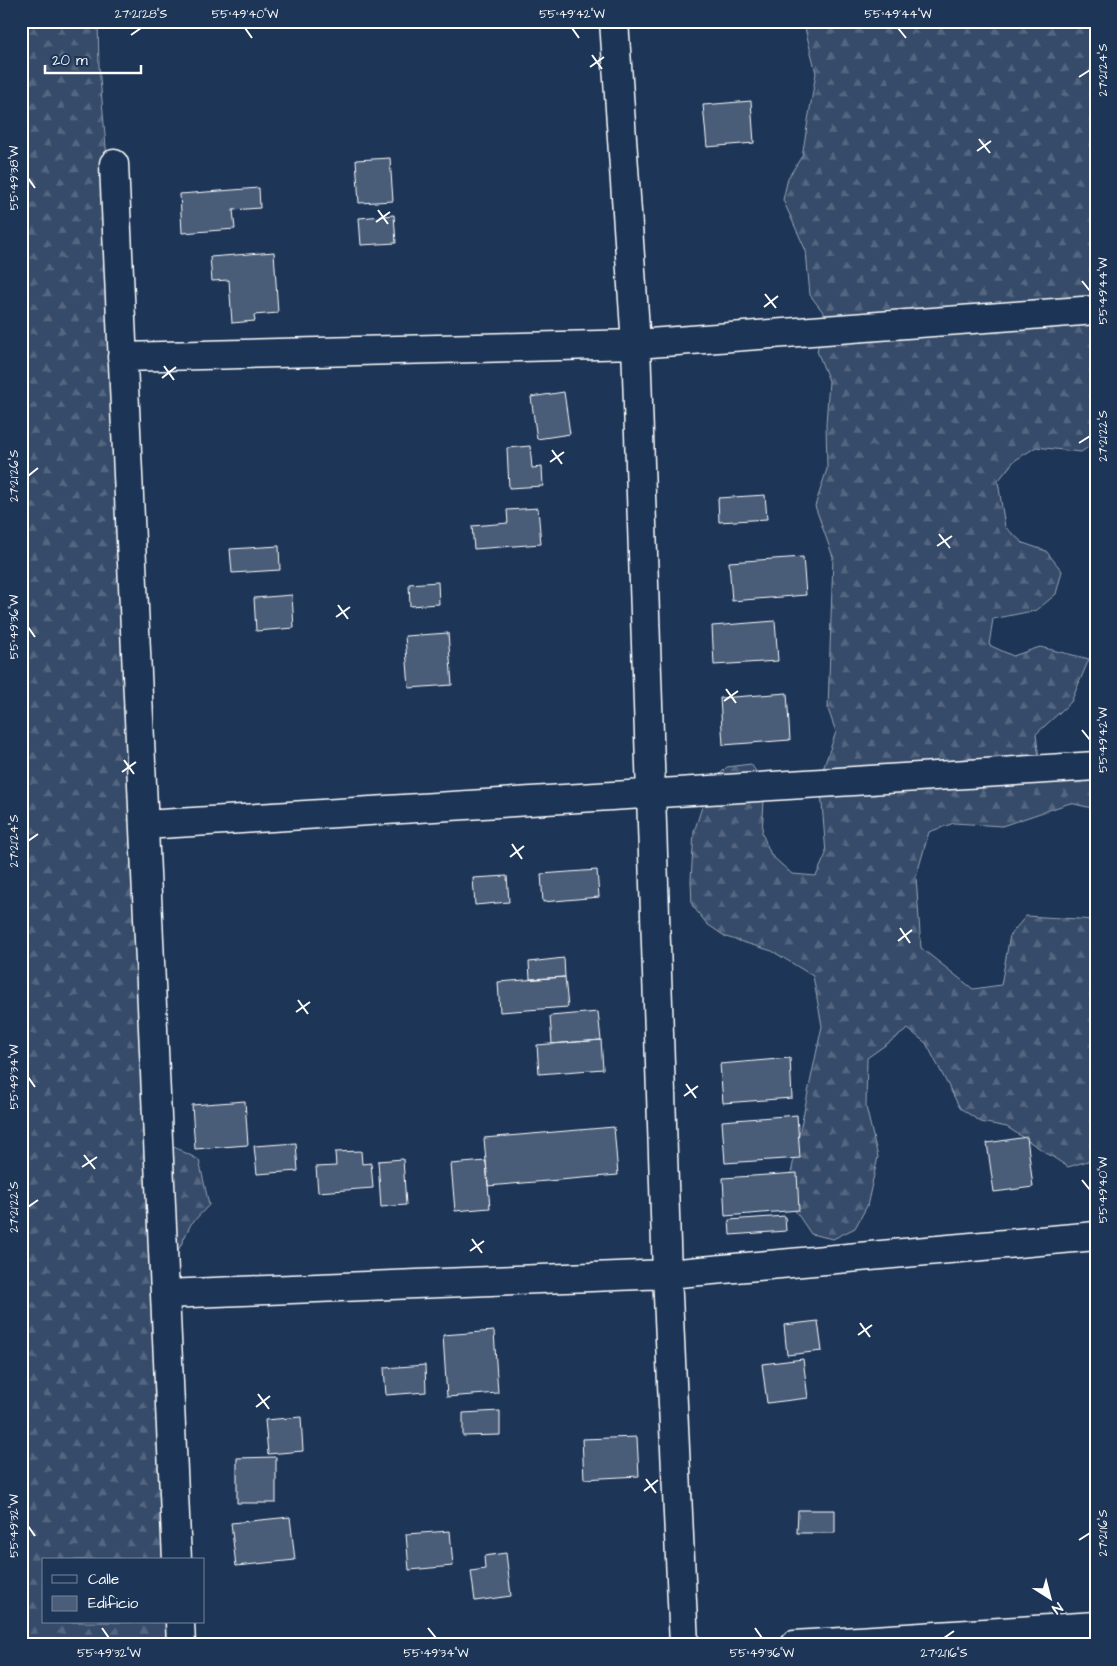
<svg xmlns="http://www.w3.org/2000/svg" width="1117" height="1666" font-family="'Architects Daughter',sans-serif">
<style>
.forest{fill:url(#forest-firs);stroke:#9aa5b4}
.building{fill:#4a5d79;stroke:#fff}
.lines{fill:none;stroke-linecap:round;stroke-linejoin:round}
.street-casing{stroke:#fff;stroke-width:31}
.street{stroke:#1d3557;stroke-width:28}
.ticks{fill:none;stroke:#fff;stroke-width:2}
.neatline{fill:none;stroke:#fff;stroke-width:2}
.ticks-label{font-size:12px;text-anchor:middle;fill:#fff}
</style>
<defs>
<pattern id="forest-firs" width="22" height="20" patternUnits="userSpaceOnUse" patternTransform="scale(1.25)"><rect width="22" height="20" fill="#364b69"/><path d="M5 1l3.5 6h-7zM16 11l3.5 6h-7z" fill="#546680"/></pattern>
</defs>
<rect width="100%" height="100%" fill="#1d3557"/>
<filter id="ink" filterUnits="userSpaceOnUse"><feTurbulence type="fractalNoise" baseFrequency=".02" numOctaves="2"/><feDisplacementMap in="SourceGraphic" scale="10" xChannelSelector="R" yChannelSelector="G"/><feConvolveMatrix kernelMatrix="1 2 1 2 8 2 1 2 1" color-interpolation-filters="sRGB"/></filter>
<g filter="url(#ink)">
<!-- forest -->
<path class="forest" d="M21,21H98L99,66L123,343L135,611L123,708L142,834L153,1136L199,1160L209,1205L191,1224L157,1294L170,1560H44V1622H179L182,1645H21Z
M795,21H1096V442L1081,452L1036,447L1014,461L998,481L1005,527L1023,543L1046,551L1062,571L1056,594L1037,610L993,619L989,645L1013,656L1040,647L1089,659L1071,702L1036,734L1039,759L1089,761L1096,740V809L1070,803L1002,826L954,823L929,832L916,877L921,948L973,989L1001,985L1010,935L1026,916L1096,920V1154L1091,1160L1068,1167L1007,1127L981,1122L960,1108L926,1043L908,1029L867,1058L866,1107L878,1157L867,1206L855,1228L833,1239L811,1234L786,1197L822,1026L813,976L772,951L726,937L707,924L692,905L691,880L694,832L709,785L727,767L751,764L765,785L762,833L771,855L792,874L816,876L826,854L820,778L836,732L828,709L833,557L815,506L827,469L826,424L829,381L817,351L826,316L810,295L806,251L783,200L788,178L802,156L816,73L804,24Z"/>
<!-- building -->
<path class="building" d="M751,101L754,143L707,147L703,105Z
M390,158L393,201L359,203L356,160Z
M259,188L260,208L233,210L235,229L182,233L180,194Z
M394,215L396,243L361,245L359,218Z
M274,252L278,313L254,315L255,321L232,323L229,280L212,281L210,257Z
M564,392L570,434L537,439L531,397Z
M530,446L532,468L542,467L543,486L509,488L507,448Z
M765,495L767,519L719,522L718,498Z
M538,508L541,544L474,549L472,526L508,523L507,510Z
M279,546L280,570L232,573L230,549Z
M803,557L806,595L732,601L729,562Z
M438,582L439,604L410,606L409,584Z
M292,595L294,628L256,631L254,598Z
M775,621L778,661L714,665L712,626Z
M448,633L452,685L409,688L405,636Z
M787,693L790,740L723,745L720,698Z
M597,870L599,897L543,902L541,874Z
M507,876L509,902L475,905L473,878Z
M564,958L565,977L530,979L529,962Z
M565,977L568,1007L500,1012L498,982Z
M598,1012L601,1040L552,1044L550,1016Z
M601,1040L603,1069L539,1074L537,1045Z
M790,1058L792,1098L723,1103L720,1064Z
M245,1101L248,1145L195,1149L192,1105Z
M797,1115L800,1158L725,1163L722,1121Z
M614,1127L618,1175L488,1186L484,1138Z
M1027,1137L1033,1187L994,1192L987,1143Z
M296,1143L298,1171L257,1174L254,1146Z
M361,1151L362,1164L371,1163L373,1188L318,1192L316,1167L336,1166L335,1152Z
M403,1159L406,1205L381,1207L378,1161Z
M486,1161L490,1208L455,1211L451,1164Z
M797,1173L799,1210L725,1216L723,1178Z
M785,1216L786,1231L730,1235L729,1220Z
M818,1321L822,1351L787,1355L784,1325Z
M494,1331L498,1393L447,1397L443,1335Z
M803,1359L808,1398L767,1403L762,1364Z
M425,1365L426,1392L386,1395L384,1368Z
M500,1411V1435L463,1436V1413Z
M301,1417L303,1451L268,1454L265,1420Z
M637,1437L639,1476L584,1479L582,1439Z
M276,1457V1503H237V1458Z
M798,1510H835V1533H797Z
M290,1517L295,1560L236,1566L231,1523Z
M450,1531L453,1566L409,1570L406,1534Z
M506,1553L511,1596L475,1601L471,1571L485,1569L484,1556Z"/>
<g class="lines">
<defs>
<path id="street" d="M614,21L636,344L667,1274L684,1645
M114,164L177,1560
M122,357L636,344L1096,310
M144,825L1096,766
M165,1294L667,1274L1096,1236
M180,1622L181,1645
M794,1645L1096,1626"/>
</defs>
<!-- street casing -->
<use href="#street" class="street-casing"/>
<!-- street -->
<use href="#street" class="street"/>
</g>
</g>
<!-- ticks -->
<path class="ticks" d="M245,28L252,38M572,28L579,38M898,28L906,38M131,35L141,28M592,55L602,69M590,67L604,57M1079,77L1090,70M979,139L990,153M977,151L991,141M28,178L35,188M378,210L388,224M376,222L390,212M1082,281L1090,291M765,294L776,308M764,307L778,296M164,366L174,380M162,378L176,367M1079,443L1090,436M552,450L562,464M550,462L564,452M28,476L38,468M939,534L950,548M937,546L952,536M338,605L348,619M336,617L350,607M28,627L35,637M726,689L736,703M724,701L738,691M1082,730L1090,740M124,760L134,774M122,772L136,762M28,841L38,834M512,844L522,859M510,857L524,846M900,928L910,943M898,941L912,930M298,1000L308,1014M296,1012L310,1002M28,1077L35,1087M686,1084L696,1098M684,1096L698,1086M84,1155L95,1169M82,1167L97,1157M1082,1180L1090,1190M28,1207L38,1200M472,1239L482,1253M470,1251L484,1241M860,1323L870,1337M858,1335L872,1325M258,1394L269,1409M256,1407L270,1396M646,1479L656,1493M644,1491L658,1480M28,1526L35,1536M1079,1540L1090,1533M102,1628L109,1638M428,1628L436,1638M755,1628L762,1638M944,1638L954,1631"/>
<!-- margin -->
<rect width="1117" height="1666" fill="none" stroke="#1d3557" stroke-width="55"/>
<!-- legend -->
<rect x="42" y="1558" width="162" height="65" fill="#1d3557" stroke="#77869a"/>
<rect x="52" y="1575" width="25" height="8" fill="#1d3557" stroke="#77869a"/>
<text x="88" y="1584" font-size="15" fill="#ffffff">Calle</text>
<rect x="52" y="1596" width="25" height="15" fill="#4a5d79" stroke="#77869a"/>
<text x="88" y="1608" font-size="15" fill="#ffffff">Edificio</text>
<!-- north arrow -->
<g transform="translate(1050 1598) rotate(144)" stroke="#1d3557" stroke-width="4" paint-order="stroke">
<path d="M0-4L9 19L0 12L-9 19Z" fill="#ffffff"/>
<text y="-8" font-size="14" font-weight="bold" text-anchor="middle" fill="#ffffff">N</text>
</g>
<!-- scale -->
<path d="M45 65v8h96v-8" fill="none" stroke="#ffffff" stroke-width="2.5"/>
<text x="52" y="65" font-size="15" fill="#ffffff" stroke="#1d3557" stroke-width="4" paint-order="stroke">20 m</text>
<rect x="28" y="28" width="1062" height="1610" class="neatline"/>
<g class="ticks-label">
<text x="141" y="18">27°21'28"S</text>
<text x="245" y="18">55°49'40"W</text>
<text x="572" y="18">55°49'42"W</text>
<text x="898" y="18">55°49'44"W</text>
<text transform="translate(1103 70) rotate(-90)" y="4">27°21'24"S</text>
<text transform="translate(14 178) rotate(-90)" y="4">55°49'38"W</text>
<text transform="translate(1103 291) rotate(-90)" y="4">55°49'44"W</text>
<text transform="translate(1103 436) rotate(-90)" y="4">27°21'22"S</text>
<text transform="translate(14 476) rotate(-90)" y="4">27°21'26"S</text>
<text transform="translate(14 627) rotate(-90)" y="4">55°49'36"W</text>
<text transform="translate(1103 740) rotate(-90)" y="4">55°49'42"W</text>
<text transform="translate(14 841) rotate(-90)" y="4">27°21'24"S</text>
<text transform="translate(14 1077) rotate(-90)" y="4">55°49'34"W</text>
<text transform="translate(1103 1190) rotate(-90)" y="4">55°49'40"W</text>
<text transform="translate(14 1207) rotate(-90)" y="4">27°21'22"S</text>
<text transform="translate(14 1526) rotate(-90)" y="4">55°49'32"W</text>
<text transform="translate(1103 1533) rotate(-90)" y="4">27°21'16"S</text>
<text x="109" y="1657">55°49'32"W</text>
<text x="436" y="1657">55°49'34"W</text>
<text x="762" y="1657">55°49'36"W</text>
<text x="944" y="1657">27°21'16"S</text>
</g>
</svg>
